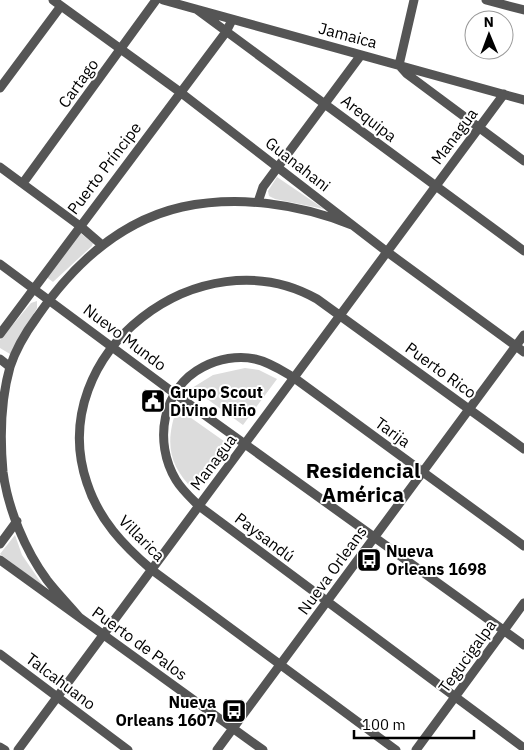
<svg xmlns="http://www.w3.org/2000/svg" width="524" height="750" font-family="'IBM Plex Sans',sans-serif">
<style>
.green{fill:#dcdcdc}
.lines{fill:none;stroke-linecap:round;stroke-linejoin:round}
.minor{stroke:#555;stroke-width:9}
.labels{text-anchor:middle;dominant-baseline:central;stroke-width:4;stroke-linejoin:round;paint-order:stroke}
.street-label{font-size:16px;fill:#000;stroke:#fff}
.poi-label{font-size:16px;font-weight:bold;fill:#000;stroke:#fff;text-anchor:start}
.district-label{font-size:21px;font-weight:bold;fill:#000;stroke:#fff}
</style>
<rect width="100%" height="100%" fill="#fff"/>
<!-- green -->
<path class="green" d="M277,177L324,209L275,199L269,196L268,191Z
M79,232L93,243L92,246L53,282L45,276Z
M37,301V308L10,354L0,348V340L31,303Z
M245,368L259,370L277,379L243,425L192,388L213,375Z
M177,408L228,444L194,490C168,465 165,442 177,408Z
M15,535L22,555L44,587L0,554Z"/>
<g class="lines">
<!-- minor -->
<path class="minor" d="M53,0L180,92L386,251L524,352
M163,0L524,100
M414,0L399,65L407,74L524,161
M486,0L524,10
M196,9L524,251
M0,88L61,6
M0,167L80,226L102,245
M23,183L156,0
M258,202L263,187L361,55
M0,264L174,393L524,645
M0,334L226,32L232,20
M0,359L10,367
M0,544L17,521
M524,546L293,377C281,370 269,362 255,359C238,355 218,359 203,367C162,388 153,442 176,480C182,490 191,498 199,506L524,748
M0,560L263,750
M79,617C69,605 57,593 47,580C25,550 8,509 3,472C0,439 1,399 10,367C16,348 26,332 37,317C72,266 120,221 182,207C239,195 299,204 352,225
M0,654L128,750
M0,747L5,750
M18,750L504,94
M217,750L524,335
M396,750L152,570C123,545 99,520 87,483C43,353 201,233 317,299L524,449
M416,750L524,603"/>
</g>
<!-- icons -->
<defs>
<symbol id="civic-square" viewBox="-11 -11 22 22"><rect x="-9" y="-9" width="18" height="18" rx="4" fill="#000" stroke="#fff"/><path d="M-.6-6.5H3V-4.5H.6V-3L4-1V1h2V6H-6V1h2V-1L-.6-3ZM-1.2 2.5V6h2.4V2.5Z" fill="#fff"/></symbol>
<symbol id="bus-square" viewBox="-11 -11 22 22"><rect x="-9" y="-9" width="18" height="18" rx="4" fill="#000" stroke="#fff"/><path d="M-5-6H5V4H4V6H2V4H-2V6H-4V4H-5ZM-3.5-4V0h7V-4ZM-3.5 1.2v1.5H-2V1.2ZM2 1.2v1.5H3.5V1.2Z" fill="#fff"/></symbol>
</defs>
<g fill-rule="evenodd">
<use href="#civic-square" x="139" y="387" width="28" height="28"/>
<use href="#bus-square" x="355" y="546" width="28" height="28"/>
<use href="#bus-square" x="220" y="697" width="28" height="28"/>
</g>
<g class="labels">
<!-- street labels -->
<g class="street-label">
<text transform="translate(348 35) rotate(15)">Jamaica</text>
<text transform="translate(78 83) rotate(-54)">Cartago</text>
<text transform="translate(369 118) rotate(38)">Arequipa</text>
<text transform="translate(454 136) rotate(-53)">Managua</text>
<text transform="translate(298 164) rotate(38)">Guanahani</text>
<text transform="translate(104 168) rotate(-53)">Puerto Príncipe</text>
<text transform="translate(125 337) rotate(37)">Nuevo Mundo</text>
<text transform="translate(441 370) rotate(36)">Puerto Rico</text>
<text transform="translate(393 432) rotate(36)">Tarija</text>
<text transform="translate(213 462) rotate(-53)">Managua</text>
<text transform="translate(265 537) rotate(37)">Paysandú</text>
<text transform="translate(142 538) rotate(45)">Villarica</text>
<text transform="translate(332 570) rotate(-54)">Nueva Orleans</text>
<text transform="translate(140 643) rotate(36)">Puerto de Palos</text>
<text transform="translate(467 656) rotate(-54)">Tegucigalpa</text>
<text transform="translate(61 681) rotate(37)">Talcahuano</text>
</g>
<!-- poi labels -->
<g class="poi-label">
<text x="170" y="392">Grupo Scout<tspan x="170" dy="18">Divino Niño</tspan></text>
<text x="386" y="551">Nueva<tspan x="386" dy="18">Orleans 1698</tspan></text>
<text x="216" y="702" text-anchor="end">Nueva<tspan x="216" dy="18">Orleans 1607</tspan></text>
</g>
<!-- district labels -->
<g class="district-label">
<text x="363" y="470">Residencial<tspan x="363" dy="24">América</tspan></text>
</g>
</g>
<!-- north arrow -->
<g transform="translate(489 35) rotate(359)"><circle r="24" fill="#ffffff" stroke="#999999"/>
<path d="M0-4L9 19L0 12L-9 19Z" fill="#000000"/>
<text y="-8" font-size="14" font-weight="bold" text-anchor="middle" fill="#000000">N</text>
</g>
<!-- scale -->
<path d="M354 730v8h120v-8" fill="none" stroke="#000000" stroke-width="2.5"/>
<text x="362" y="730" font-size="15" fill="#000000" stroke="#ffffff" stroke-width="4" paint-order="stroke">100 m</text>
</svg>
